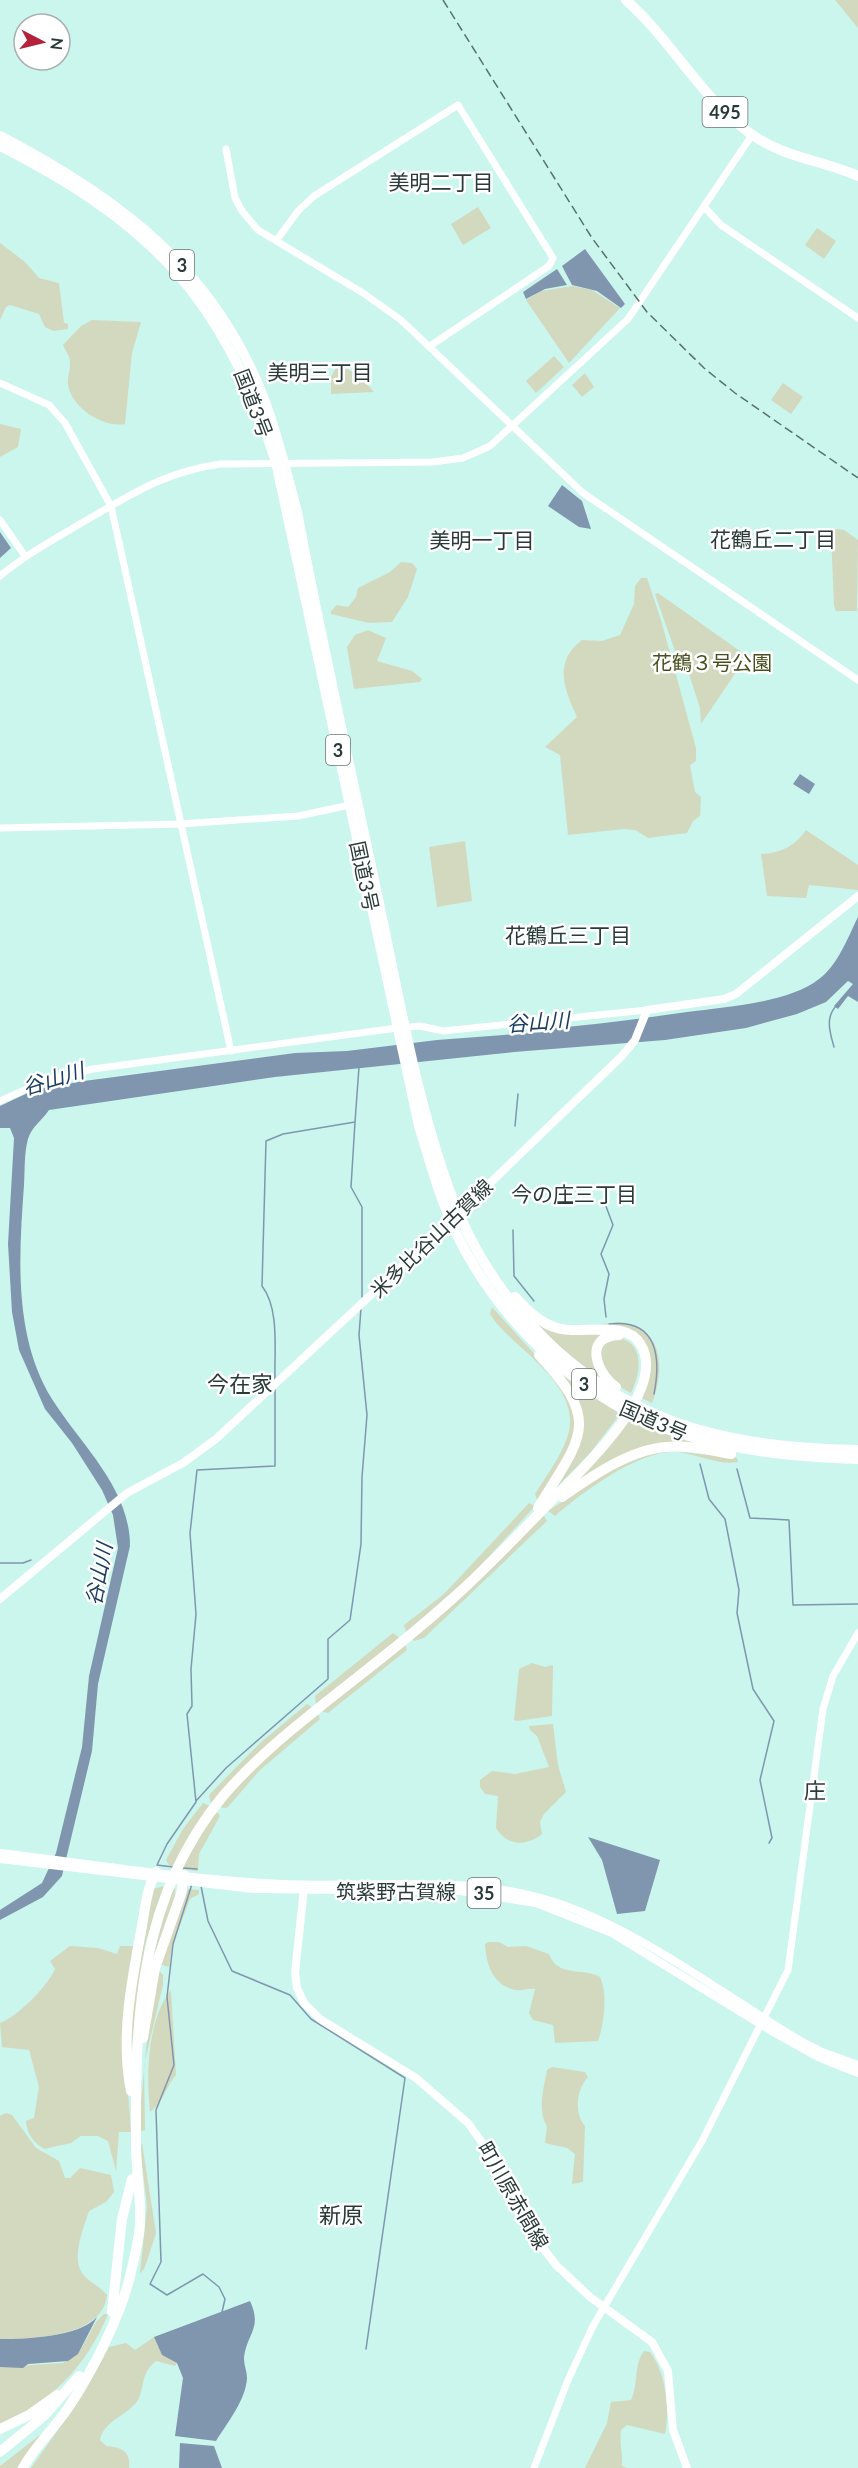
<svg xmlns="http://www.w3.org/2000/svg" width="858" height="2468" font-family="Lato,'Noto Sans JP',sans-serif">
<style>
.green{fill:#d3d9be}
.water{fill:#8096ae}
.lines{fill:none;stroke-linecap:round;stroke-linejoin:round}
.stream{stroke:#8096ae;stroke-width:1.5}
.minor{stroke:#fff;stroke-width:7}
.major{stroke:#fff;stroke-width:8}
.highway{stroke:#fff;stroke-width:10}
.rail{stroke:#58716d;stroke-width:1.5;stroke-dasharray:9 4.5;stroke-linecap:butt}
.labels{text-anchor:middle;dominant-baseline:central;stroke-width:5;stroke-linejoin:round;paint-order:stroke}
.shield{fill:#fff;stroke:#697574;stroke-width:1.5}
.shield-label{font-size:18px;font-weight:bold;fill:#293a38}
.street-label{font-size:20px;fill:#293a38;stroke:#fff}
.park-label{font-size:20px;fill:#474f1d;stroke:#fff}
.neighbourhood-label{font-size:21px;fill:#293a38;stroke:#fff}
.water-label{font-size:21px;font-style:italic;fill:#1a3e60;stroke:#fff}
.quarter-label{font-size:22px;fill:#293a38;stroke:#fff}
</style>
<rect width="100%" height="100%" fill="#caf6ee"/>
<!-- green -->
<path class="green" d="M835,0H858V28Z
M478,207L491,228L463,245L451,224Z
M817,228L836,241L824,259L805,245Z
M0,243L25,262L39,278L59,283L64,323L68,324V329L53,331L45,327L39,314L10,305L6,307L0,320Z
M573,286L592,290L620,308L569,363L526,300L541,291Z
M92,320L141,322L132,353L125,424C103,428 72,408 68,385C67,377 71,369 70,362C70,356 65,350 63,345L81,326Z
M554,356L564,367L536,393L526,381Z
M339,362L365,382L374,392L331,394V377Z
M585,373L594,387L582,397L572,385Z
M783,383L803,397L791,414L771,400Z
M0,424L21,429L18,447L0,457Z
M835,529L844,530L858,540L857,611H836L834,605L831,534Z
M401,562L412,563L417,569L408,597L392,622L369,623L331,614V611L337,605L348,607L356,597L358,588L390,572Z
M641,578H647L661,620L696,748V761L690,765L695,792L701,797L700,816L693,821L687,833L648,838L635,830L624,829L568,835L560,755L545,747L577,717C564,689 553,662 582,640L602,641L620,635L634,604L635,586Z
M658,593L747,656L701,724L700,708L687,668L675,651L655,594Z
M368,630L386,638L377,661L412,671L422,679L420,682L354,689L347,647L355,635Z
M806,830L858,865V890L809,885L806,898L767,896L761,854C781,853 795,846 806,830Z
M465,841L472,901L437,907L429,847Z
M492,1307L566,1389L576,1419L571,1450L538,1502L535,1494C546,1476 560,1458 567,1438C584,1390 526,1356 497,1324L490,1314Z
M529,1314L542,1324L608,1332L599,1341L601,1379L562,1350Z
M617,1322C663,1325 666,1368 652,1403L639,1397L644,1387L640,1339L593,1326Z
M620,1338C646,1345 640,1375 631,1393L613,1383L599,1362L603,1344Z
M559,1373L620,1414L590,1453L554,1490L580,1433Z
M628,1418L653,1430L704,1446L664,1445L563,1494Z
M662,1450L737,1458L738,1462C720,1466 696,1454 678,1452C640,1449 583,1492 555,1516L548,1511L615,1467Z
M529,1503L535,1506L474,1573L406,1632L404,1625L444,1594Z
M543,1514L547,1521L424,1638L414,1641L411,1637Z
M393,1633L400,1638L316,1704L315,1696Z
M405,1644L407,1650L328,1713L323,1712L322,1709Z
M532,1663L545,1667L553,1665L552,1716L517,1721L514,1720L519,1669Z
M307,1704L312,1707L212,1803L210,1801L209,1795L259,1744Z
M317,1712L320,1719L260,1770L227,1808L217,1807L242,1779Z
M553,1724L558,1765L566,1792L544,1814L540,1822L542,1834C526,1847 507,1846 496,1828L498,1796L485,1794L480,1787V1780L492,1771L515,1774L549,1767L537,1736L530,1730L529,1726Z
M203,1803L210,1806L173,1867H170L166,1860L183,1829Z
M216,1810L220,1816L199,1854L198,1871L181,1869Z
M164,1886L145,1945L131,2052L130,2020L153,1889Z
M172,1887L175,1889V1897L145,1982Z
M188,1889L199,1890V1894L190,1899L172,1946L169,1967L159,1964Z
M489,1942H499L508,1947L526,1946L549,1954C558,1978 582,1967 600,1977C608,1994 604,2024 598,2041L555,2043L553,2025L533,2020L529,2013L535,1989C528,1988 523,1991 516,1990C493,1986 486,1964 485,1944Z
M70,1946L98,1948L117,1954L120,1946H133L126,2065L131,2132H119L116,2171L108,2141L98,2136H81L71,2143L44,2149C33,2142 27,2134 26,2121L34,2118L39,2087L29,2050L2,2047L0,2023C18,2016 47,1987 55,1969L50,1961Z
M158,1969L163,1975V1985L144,2065L145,2130L138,2132L151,1999Z
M171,1990L176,2075C165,2088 164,2102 150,2112C146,2076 147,2020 171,1990Z
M552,2067L585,2072L588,2077C576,2090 574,2113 585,2126L583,2182L572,2184L575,2154L567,2148L545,2143L547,2126C537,2111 544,2087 547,2070Z
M6,2113L12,2115L36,2148L59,2161L65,2178H70L80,2168L111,2175L114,2192L106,2202L89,2211C84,2227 71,2257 82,2273C88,2282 100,2286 107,2295C103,2337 33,2339 0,2339V2116Z
M142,2143L156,2233L145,2267L140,2274L147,2206L140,2148Z
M104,2314H108C88,2364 50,2404 0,2425V2367L63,2363L78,2354L96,2322Z
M154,2337L162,2355L177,2363L175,2366L156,2361C138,2376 146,2390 136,2403C124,2417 104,2421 100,2440L106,2446C121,2447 131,2451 129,2468H31L82,2396L109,2347L126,2343L135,2350Z
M644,2351L650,2352C666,2372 670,2409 665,2434L627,2425L621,2430C619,2443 623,2453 622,2466L627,2468H585L607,2423L611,2402L631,2400C639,2384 633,2366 644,2351Z
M45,2431L17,2468H0V2466Z"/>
<!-- water -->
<path class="water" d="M585,249L625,304L621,308L597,291L572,285L562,266Z
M557,269L567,285L545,289L526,299L523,292Z
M562,485L582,501L591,529L579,527L548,506Z
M0,532L11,548L0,558Z
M800,774L815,784L809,794L793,784Z
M858,917V1002L848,996L838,1009L834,1006L853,984L848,981L826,1002L797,1014L746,1028L665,1040L514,1052L275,1077L49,1110C42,1121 32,1126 28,1139C24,1153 25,1170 24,1185C19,1255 13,1336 52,1399C81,1445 130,1488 130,1546L98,1684L92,1751L62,1876L43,1897L0,1920V1910L42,1883L56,1853L82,1747L89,1676L118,1548L113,1515L102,1490L72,1443L45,1409L19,1350L12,1312L8,1244L14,1138L10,1128H0V1106L34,1090L84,1081L295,1053L347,1051L437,1040L545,1032V1029C593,1025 639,1019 687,1012C725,1007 789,1003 819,979C838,965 848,937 858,917Z
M588,1837L660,1860L645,1911L617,1914L602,1860Z
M250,2301C263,2329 246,2334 244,2359C244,2365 247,2372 247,2378C246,2400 227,2423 216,2441L175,2436L183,2378L177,2363L162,2355L154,2337Z
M97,2317L78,2354L68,2361L28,2364L23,2368L0,2367V2339C27,2339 79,2337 97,2317Z
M180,2443L214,2446L222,2468H179Z"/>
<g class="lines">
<!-- stream -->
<path class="stream" d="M834,1047C830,1033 825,1018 836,1006
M355,1122L351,1187L362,1207V1297
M515,1126L518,1094
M604,1201L613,1225L601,1254L609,1274L604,1299L606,1317
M513,1230L514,1276L534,1301
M609,1324C658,1318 661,1358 654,1394
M275,1380C274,1352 280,1309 262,1286L266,1141L283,1134L355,1122L359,1067
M700,1464L709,1499L725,1519L739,1590L737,1613L753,1689L774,1721L760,1780L772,1838L769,1843
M737,1469L750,1518L789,1520L793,1605L858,1604
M0,1563H23L31,1560
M196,1801L226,1768L328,1679V1639L350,1620L361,1544L362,1477L367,1415L359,1335L361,1308
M173,1867L157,1865L167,1844L196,1802L187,1714L192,1706L191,1669L196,1614L190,1533L197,1470L275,1466V1390
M183,1868L197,1869
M192,1884L173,1944L167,1997L174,2065L156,2110L161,2262L150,2284L167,2295L203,2274L219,2287L225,2299L222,2312
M201,1886L208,1921L232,1971L290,1995L311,2019L405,2078L366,2349"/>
<!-- minor -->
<path class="minor" d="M226,149L235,198L242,211L258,230L363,293L401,320L583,493L858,680
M707,210L721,225L858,318
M276,241L298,211L314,196L458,105L553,258L549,266L430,346
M0,383L49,405L65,423L111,506L231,1051
M0,520L25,556
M0,576C27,554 56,538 85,521C134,493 162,473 220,464L433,462L463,458L490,446L628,319L752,135
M0,828L180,824L298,816L350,805
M0,1101L46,1080L93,1069L397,1028L420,1026L443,1031L647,1010
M534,2468L568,2380L593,2326L702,2141L788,1970L823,1709L833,1676L858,1633"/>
<!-- major -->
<path class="major" d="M0,1599L127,1493L183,1463L216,1439L459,1213L622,1056L635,1040L647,1010L724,999L736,994L858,896
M0,1853C94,1864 189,1880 284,1884C373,1888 464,1874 551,1901C636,1927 722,1994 799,2040L822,2052L858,2065
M0,1859L253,1889L459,1891L536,1903L612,1933L775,2033L820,2058L858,2073
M304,1888L295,1973L297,1988L304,2003L320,2019L416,2078L468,2123L501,2169L530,2231L556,2265L590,2297L652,2342L668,2371L673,2430L687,2468"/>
<!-- highway -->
<path class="highway" d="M626,0C672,41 701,98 751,134C784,158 822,160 858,176
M0,136C119,198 214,269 264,399C278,436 287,474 297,512C322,646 353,780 381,913C401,1008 418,1106 452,1197C497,1314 595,1407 719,1435C764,1446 811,1449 858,1450
M0,146C153,224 223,297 276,462L419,1126C430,1162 440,1199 456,1233C500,1324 585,1404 682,1434C740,1452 799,1457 858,1459
M616,1387C596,1373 583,1336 619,1335
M562,1497C592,1476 629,1450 666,1447C688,1445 710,1450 731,1454
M538,1508C581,1437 603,1423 539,1355
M143,2038L155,1968L181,1894L184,1875
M131,2091C120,2037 132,1979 142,1926C145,1908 147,1888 156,1872
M112,2312L122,2219L132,2179
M0,2429L29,2415L57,2395
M0,2452L45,2415L79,2376
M23,2468C35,2446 54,2429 68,2408C92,2372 122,2314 131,2272C135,2256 140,2237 140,2220C141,2196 136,2170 136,2145C135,2019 138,1899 223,1796C241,1775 261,1756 282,1738C337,1691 397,1649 451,1600C486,1569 519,1534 552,1500C581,1470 668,1391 641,1345C626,1318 582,1336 557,1328C540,1323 527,1310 515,1297"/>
<!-- rail -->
<path class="rail" d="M443,0L592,238L647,312L704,368L735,393L858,478"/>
</g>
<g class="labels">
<!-- shield labels -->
<g class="shield">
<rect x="702.5" y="97" width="45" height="30" rx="4.5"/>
<rect x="170" y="250" width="24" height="30" rx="4.5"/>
<rect x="326" y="735" width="24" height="30" rx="4.5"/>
<rect x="572" y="1369" width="24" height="30" rx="4.5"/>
<rect x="467.5" y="1878" width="33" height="30" rx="4.5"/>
</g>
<g class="shield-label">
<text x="725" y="112">495</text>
<text x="182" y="265">3</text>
<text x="338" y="750">3</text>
<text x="584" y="1384">3</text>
<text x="484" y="1893">35</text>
</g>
<!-- street labels -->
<g class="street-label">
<text transform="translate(254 403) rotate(69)">国道3号</text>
<text transform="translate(365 876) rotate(78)">国道3号</text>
<text transform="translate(431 1238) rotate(-44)">米多比谷山古賀線</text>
<text transform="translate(654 1420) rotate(23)">国道3号</text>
<text x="396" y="1891">筑紫野古賀線</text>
<text transform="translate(514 2195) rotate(60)">町川原赤間線</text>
</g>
<!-- park labels -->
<g class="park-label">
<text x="712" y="662">花鶴３号公園</text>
</g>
<!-- neighbourhood labels -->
<g class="neighbourhood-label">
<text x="441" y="181">美明二丁目</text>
<text x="320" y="371">美明三丁目</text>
<text x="773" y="538">花鶴丘二丁目</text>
<text x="482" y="539">美明一丁目</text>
<text x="568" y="934">花鶴丘三丁目</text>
<text x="574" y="1193">今の庄三丁目</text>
</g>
<!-- water labels -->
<g class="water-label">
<text transform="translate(538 1021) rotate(-4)">谷山川</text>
<text transform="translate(53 1078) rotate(-17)">谷山川</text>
<text transform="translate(98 1574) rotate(-79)">谷山川</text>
</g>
<!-- quarter labels -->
<g class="quarter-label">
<text x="240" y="1383">今在家</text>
<text x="815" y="1790">庄</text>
<text x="341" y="2214">新原</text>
</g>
</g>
<!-- north arrow -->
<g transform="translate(42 42) rotate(97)"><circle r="28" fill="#ffffff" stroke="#a9b0af" stroke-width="1.5"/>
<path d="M0-4.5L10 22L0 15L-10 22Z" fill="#b3213b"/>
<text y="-9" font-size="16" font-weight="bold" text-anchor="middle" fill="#293a38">N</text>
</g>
</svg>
